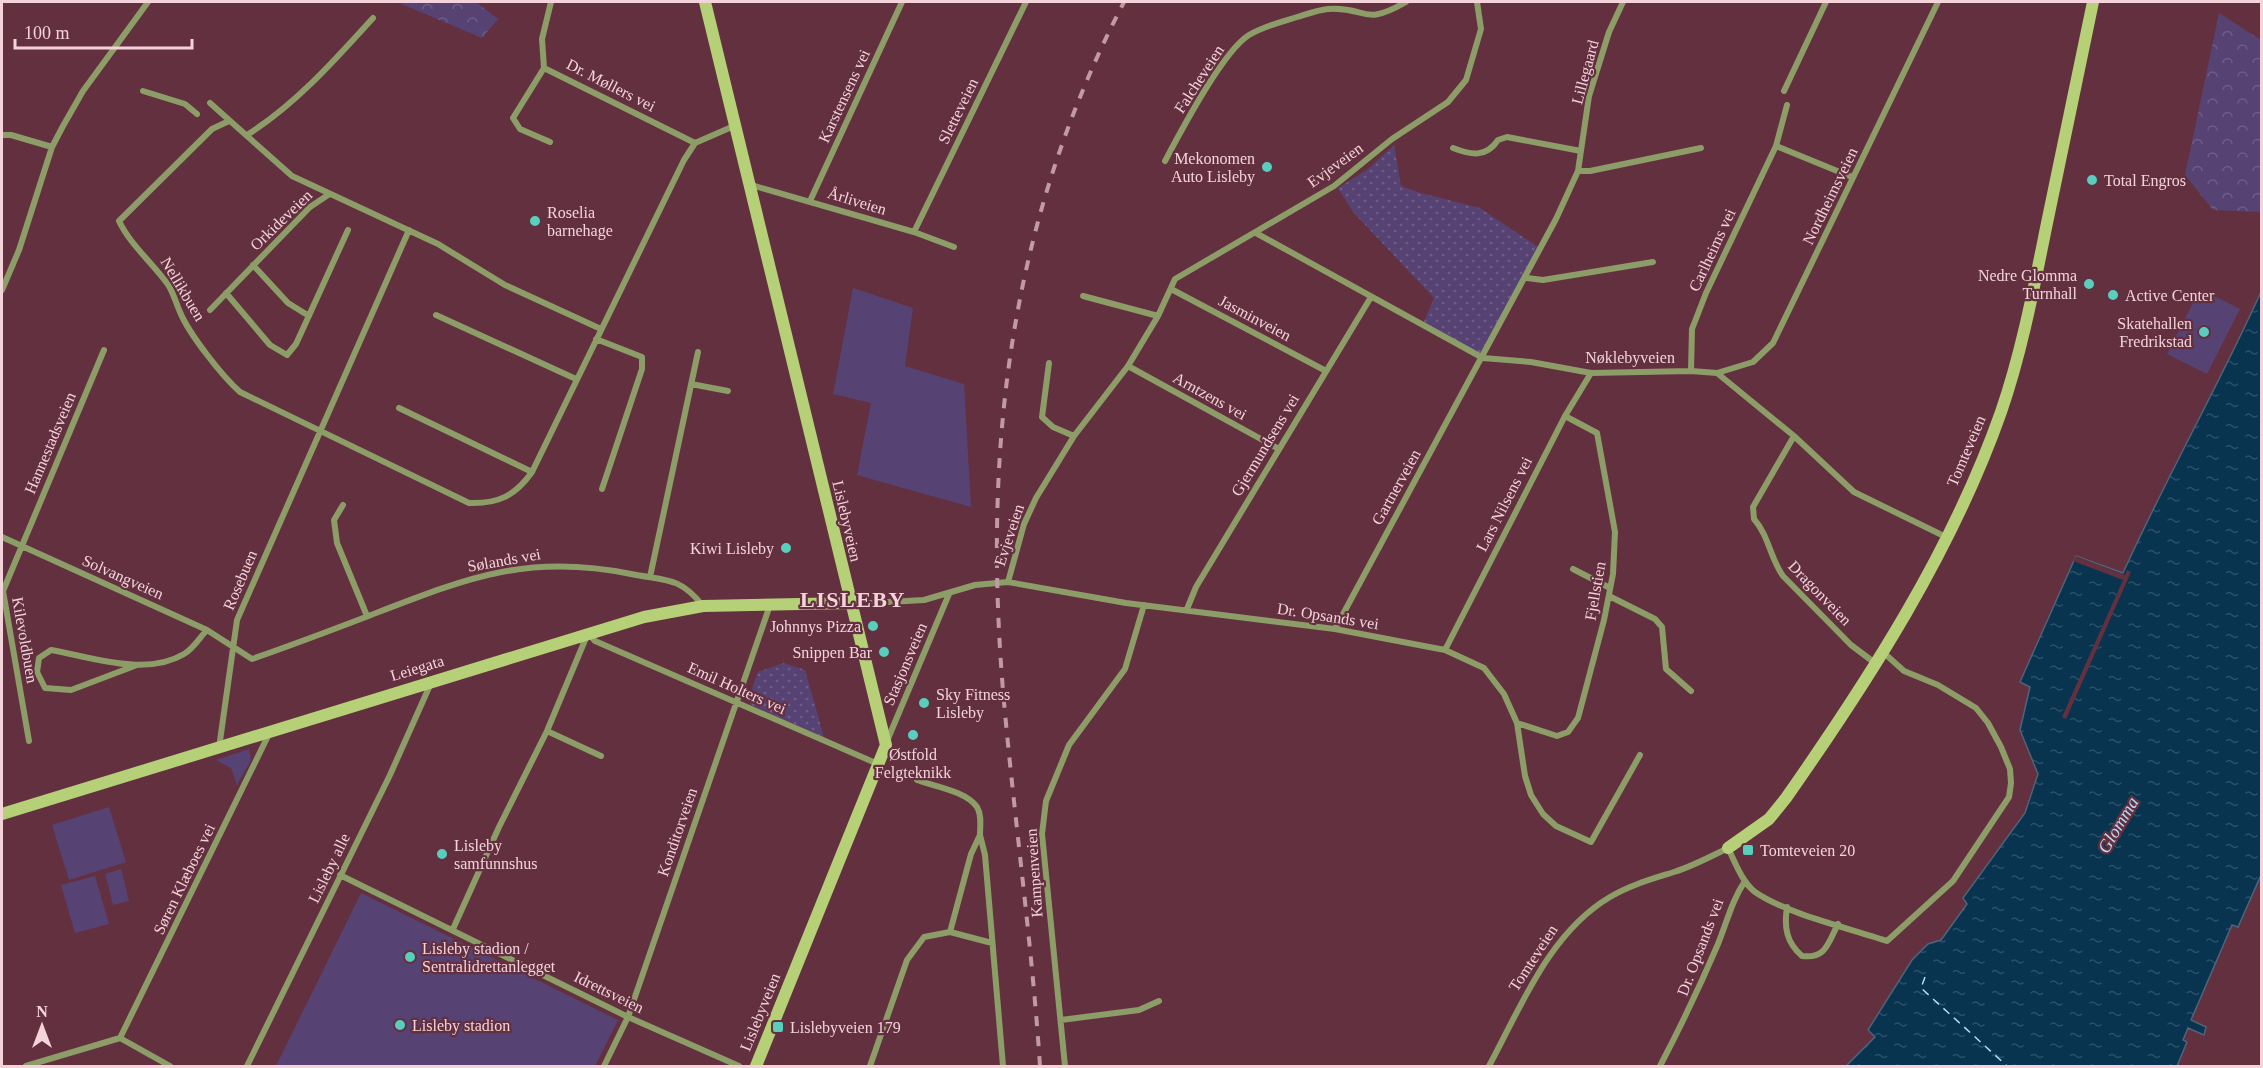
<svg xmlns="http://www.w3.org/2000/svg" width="2263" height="1068" font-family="Georgia,serif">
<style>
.grass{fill:#574274}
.forest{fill:url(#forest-crowns)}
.park{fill:url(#park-dots)}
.water{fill:url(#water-ripples);stroke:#4f647a;stroke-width:1.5}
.pier{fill:#63303f}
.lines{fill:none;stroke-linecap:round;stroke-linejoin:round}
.ferry{stroke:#b6dbf9;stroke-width:1.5;stroke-dasharray:8 6;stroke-linecap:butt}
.street{stroke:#8d9d67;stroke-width:6}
.secondary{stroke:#b6d077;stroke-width:12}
.rail{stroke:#c19aa4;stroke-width:4;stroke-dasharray:10 10;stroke-linecap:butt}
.poi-dot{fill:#5acebd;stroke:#63303f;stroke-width:2}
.labels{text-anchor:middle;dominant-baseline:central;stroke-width:4.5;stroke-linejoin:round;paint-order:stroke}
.street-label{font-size:16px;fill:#f4d3db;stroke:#63303f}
.poi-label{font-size:16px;fill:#f4d3db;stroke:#63303f;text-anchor:start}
.water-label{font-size:18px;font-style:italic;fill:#b6dbf9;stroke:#63303f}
.district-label{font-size:22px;font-weight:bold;letter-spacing:1.5px;fill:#f4d3db;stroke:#63303f}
</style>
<defs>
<pattern id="forest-crowns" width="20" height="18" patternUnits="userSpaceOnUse" patternTransform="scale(1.5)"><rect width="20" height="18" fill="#574274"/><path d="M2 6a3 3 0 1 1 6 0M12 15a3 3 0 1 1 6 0" fill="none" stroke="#705c87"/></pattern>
<pattern id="park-dots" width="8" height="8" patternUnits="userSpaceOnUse" patternTransform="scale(1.5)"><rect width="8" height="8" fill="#574274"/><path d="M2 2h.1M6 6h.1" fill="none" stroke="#705c87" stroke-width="1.8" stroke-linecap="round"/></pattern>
<pattern id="water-ripples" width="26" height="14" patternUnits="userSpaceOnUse" patternTransform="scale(1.5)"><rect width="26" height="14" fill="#083450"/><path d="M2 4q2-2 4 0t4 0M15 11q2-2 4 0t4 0" fill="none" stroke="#2d5069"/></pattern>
</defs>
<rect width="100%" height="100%" fill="#63303f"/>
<!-- grass -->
<path class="grass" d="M853,288L913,308L905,366L964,384L971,507L857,475L871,403L833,394Z
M2200,289L2240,309L2207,374L2167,354Z
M249,749L251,760L237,785L231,768L216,760Z
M109,807L126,862L69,880L52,825Z
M121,869L129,901L113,905L105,874Z
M95,876L109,924L75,933L61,885Z
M361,893L618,1020L595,1066H276Z"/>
<!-- forest -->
<path class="forest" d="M397,2H476L498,19L482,38Z
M2219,13L2261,40V212L2213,210L2185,175Z"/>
<!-- park -->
<path class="park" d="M1394,145L1401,186L1421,193L1480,208L1541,249L1483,358L1423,324L1434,298L1353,212L1338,188L1368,169Z
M784,663L805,670L824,737L751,705L749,697L758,672Z"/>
<!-- water -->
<path class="water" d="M2261,292V875L2238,927L2232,925L2191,1020L2206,1027L2204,1035L2188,1028L2183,1040L2187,1042L2177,1066H1846L1875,1037L1868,1030L1912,960L1928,944L1941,940L1967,904L1963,898L2025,813L2038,774L2020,730L2030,687L2020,682L2076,556L2123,573C2166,478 2218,387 2261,292Z"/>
<!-- pier -->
<path class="pier" d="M2076,556L2125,575L2127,570L2131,572L2066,719L2062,717L2123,580L2073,561Z"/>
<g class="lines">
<!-- ferry -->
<path class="ferry" d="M1925,977L1921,988L2007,1066"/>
<!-- street -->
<path class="street" d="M544,68L542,39L551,2
M143,91L185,104L197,114
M1784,91L1826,2
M210,103L292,176L438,244L505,285L601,329
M1787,105L1776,146L1852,177
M229,121L212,129L119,221C131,246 153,263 169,286C174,295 176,303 180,312C189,334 222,376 240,392L469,503C498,504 515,496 532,472L684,160L695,143L734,126
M2,135H11L52,147
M247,135C295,105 335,60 373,18
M550,142L520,129L513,118L544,68L695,143
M1453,148C1471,155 1486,158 1498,140L1507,137L1581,151
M1165,161C1181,131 1223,51 1249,35C1264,26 1281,22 1297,17C1307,14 1318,10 1328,9C1368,6 1361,28 1406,2
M1578,171H1590L1701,148
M751,185L914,232L954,247
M810,201L902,2
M914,232L1026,2
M1256,233L1483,358L1531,362L1591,373L1691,371L1717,373L1794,436L1854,492L1946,537
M253,265L288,303L309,316
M1527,278L1543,280L1653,262
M1171,289L1326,371
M2,290L19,250L52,147L63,126L83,91L148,2
M226,293L270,345L287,355L296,344L348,230
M1083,296L1158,316
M210,310L310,207L328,195
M436,315L576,379
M596,339L642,357V369L602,489
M1049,363L1042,417L1053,427L1074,436
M1128,366L1279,449
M1691,371L1692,329L1706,293L1776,146
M1717,373L1753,362L1773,343L1938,2
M691,384L728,391
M399,408L532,472
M1794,436L1753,507L1754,519C1769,536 1770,558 1783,576L1851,645L1875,663
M343,505L334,520L337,543L367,616
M2,537L207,630L252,659C292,645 332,630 371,615C467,578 527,553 631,574C666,581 679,576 703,606
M1573,569L1610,588
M650,577L698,352
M1008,582L1024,524L1036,498L1074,436L1128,366L1158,316L1175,279L1334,186L1392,139L1448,102L1466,80L1481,29L1477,2
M1609,596L1655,619L1662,627L1666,669L1691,691
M852,604L924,600L975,585L1008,582L1126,603L1335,629L1445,650L1484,668L1504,694L1517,723L1525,776L1531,795L1543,814L1556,826L1591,842L1640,755
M1187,609L1196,587L1371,297
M1335,629L1556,219L1578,171L1589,96L1609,32L1623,2
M1445,650L1565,416L1591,373
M137,665L71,690L45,688L37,672L39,658L51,650C91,657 146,677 184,654C193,649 200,637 207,630
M1517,723L1557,736L1568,732L1578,718L1604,620L1613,574L1615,532L1597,433L1565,416
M547,731L601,756
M29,741L3,591L104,350
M887,741L949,594
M219,748L237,620L409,230
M917,780C933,786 966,791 977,807C982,815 980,826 980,835
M340,875L628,1017L739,1066
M1787,907C1784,927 1786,942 1802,956C1826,959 1828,943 1838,924
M453,929L499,827L547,731L588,633L595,641L878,764
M992,943L950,932L971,854L980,835L985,855L1003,1066
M1061,1020L1139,1010L1159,1001
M26,1066L120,1038
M170,1066L120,1038L269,734
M247,1066L390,775L431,683
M604,1066L628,1017L770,605
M870,1066L907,960L924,937L950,932
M1065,1066L1042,834L1046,801L1069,745L1125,669L1144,605
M1489,1066C1521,1007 1549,933 1610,897C1630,885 1652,879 1674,872C1693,866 1710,857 1728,848C1735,862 1742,882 1755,892C1787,914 1849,928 1887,941L1953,881L2009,797L2011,783L2010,769L2001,747L1988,723L1976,708L1938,685L1904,671L1884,653
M1660,1066C1681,1026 1700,986 1718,944C1727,922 1732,900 1745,881"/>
<!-- secondary -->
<path class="secondary" d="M705,2L886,745L756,1066
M2,814L644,617L703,606L852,603
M1728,848L1769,819L1786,798C1870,678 1952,551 2001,412C2022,351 2034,287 2047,223C2063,149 2078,75 2093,2"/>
<!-- rail -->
<path class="rail" d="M1040,1066C1032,945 1015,824 1004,702C982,454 1008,225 1124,2"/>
</g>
<!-- markers -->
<g class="poi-dot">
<circle cx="1267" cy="167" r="6"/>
<circle cx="2092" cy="180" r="6"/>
<circle cx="535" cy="221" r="6"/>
<circle cx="2089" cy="284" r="6"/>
<circle cx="2113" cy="295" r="6"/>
<circle cx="2204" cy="332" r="6"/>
<circle cx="786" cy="548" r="6"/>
<circle cx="873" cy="626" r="6"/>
<circle cx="884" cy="652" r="6"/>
<circle cx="924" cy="703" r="6"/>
<circle cx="913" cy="735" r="6"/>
<rect x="1742" y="844" width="12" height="12" rx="3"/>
<circle cx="442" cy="854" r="6"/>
<circle cx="410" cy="957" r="6"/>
<circle cx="400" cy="1025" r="6"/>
<rect x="772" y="1021" width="12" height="12" rx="3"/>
</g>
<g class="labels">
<!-- street labels -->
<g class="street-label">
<text transform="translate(1585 72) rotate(-75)">Lillegaard</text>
<text transform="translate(1199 79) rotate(-57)">Falcheveien</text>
<text transform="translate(611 85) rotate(27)">Dr. Møllers vei</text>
<text transform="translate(844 96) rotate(-65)">Karstensens vei</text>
<text transform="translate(958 111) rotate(-64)">Sletteveien</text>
<text transform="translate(1335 165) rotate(-36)">Evjeveien</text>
<text transform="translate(1830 196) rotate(-64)">Nordheimsveien</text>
<text transform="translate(857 201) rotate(17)">Årliveien</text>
<text transform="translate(281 220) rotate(-44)">Orkideveien</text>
<text transform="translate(1712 250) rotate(-65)">Carlheims vei</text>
<text transform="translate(183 289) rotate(59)">Nellikbuen</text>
<text transform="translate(1255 318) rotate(28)">Jasminveien</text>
<text x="1630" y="357">Nøklebyveien</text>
<text transform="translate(1210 396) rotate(29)">Arntzens vei</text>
<text transform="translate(50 443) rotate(-67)">Hannestadsveien</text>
<text transform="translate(1265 445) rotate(-59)">Gjermundsens vei</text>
<text transform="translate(1966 451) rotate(-67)">Tomteveien</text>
<text transform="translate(1396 487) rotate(-61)">Gartnerveien</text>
<text transform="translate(1504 504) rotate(-63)">Lars Nilsens vei</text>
<text transform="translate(847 521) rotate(77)">Lislebyveien</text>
<text transform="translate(1009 535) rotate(-72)">Evjeveien</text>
<text transform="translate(504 560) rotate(-10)">Sølands vei</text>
<text transform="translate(123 577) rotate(24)">Solvangveien</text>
<text transform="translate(240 580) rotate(-67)">Rosebuen</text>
<text transform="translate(1595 591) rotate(-80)">Fjellstien</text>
<text transform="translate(1820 593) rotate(46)">Dragonveien</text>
<text transform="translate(1328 616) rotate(9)">Dr. Opsands vei</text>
<text transform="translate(25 640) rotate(80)">Kilevoldbuen</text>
<text transform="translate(905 664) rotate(-67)">Stasjonsveien</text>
<text transform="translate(417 668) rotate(-17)">Leiegata</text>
<text transform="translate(737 688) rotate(24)">Emil Holters vei</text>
<text transform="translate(677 832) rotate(-71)">Konditorveien</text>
<text transform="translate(329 868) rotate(-64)">Lisleby alle</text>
<text transform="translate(1034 873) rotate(-94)">Kampenveien</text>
<text transform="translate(184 879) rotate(-64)">Søren Klæboes vei</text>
<text transform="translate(1700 947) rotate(-69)">Dr. Opsands vei</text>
<text transform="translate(1533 958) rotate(-57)">Tomteveien</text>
<text transform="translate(609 992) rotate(26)">Idrettsveien</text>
<text transform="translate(760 1012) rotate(-68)">Lislebyveien</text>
</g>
<!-- poi labels -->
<g class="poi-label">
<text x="1255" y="158" text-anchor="end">Mekonomen<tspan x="1255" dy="18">Auto Lisleby</tspan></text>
<text x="2104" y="180">Total Engros</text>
<text x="547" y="212">Roselia<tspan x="547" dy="18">barnehage</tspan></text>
<text x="2077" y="275" text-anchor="end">Nedre Glomma<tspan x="2077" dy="18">Turnhall</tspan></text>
<text x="2125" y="295">Active Center</text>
<text x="2192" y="323" text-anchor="end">Skatehallen<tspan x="2192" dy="18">Fredrikstad</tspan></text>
<text x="774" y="548" text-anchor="end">Kiwi Lisleby</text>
<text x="861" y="626" text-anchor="end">Johnnys Pizza</text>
<text x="872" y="652" text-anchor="end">Snippen Bar</text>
<text x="936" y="694">Sky Fitness<tspan x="936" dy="18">Lisleby</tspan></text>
<text x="913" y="754" text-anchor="middle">Østfold<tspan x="913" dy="18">Felgteknikk</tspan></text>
<text x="454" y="845">Lisleby<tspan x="454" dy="18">samfunnshus</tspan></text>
<text x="1760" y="850">Tomteveien 20</text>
<text x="422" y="948">Lisleby stadion /<tspan x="422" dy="18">Sentralidrettanlegget</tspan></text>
<text x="412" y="1025">Lisleby stadion</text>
<text x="790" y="1027">Lislebyveien 179</text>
</g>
<!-- water labels -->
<g class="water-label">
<text transform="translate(2118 825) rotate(-59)">Glomma</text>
</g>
<!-- district labels -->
<g class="district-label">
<text x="853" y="599">LISLEBY</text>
</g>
</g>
<!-- border -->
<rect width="2263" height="1068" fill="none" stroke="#f4d3db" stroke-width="6"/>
<!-- north arrow -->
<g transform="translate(42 1026)" stroke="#63303f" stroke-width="4.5" paint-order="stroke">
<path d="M0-4.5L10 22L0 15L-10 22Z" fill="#f4d3db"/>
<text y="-9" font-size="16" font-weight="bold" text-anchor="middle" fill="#f4d3db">N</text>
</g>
<!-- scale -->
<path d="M15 39v9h177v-9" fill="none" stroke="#f4d3db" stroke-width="3"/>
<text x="24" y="39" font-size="18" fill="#f4d3db" stroke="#63303f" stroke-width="4.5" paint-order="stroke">100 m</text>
</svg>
